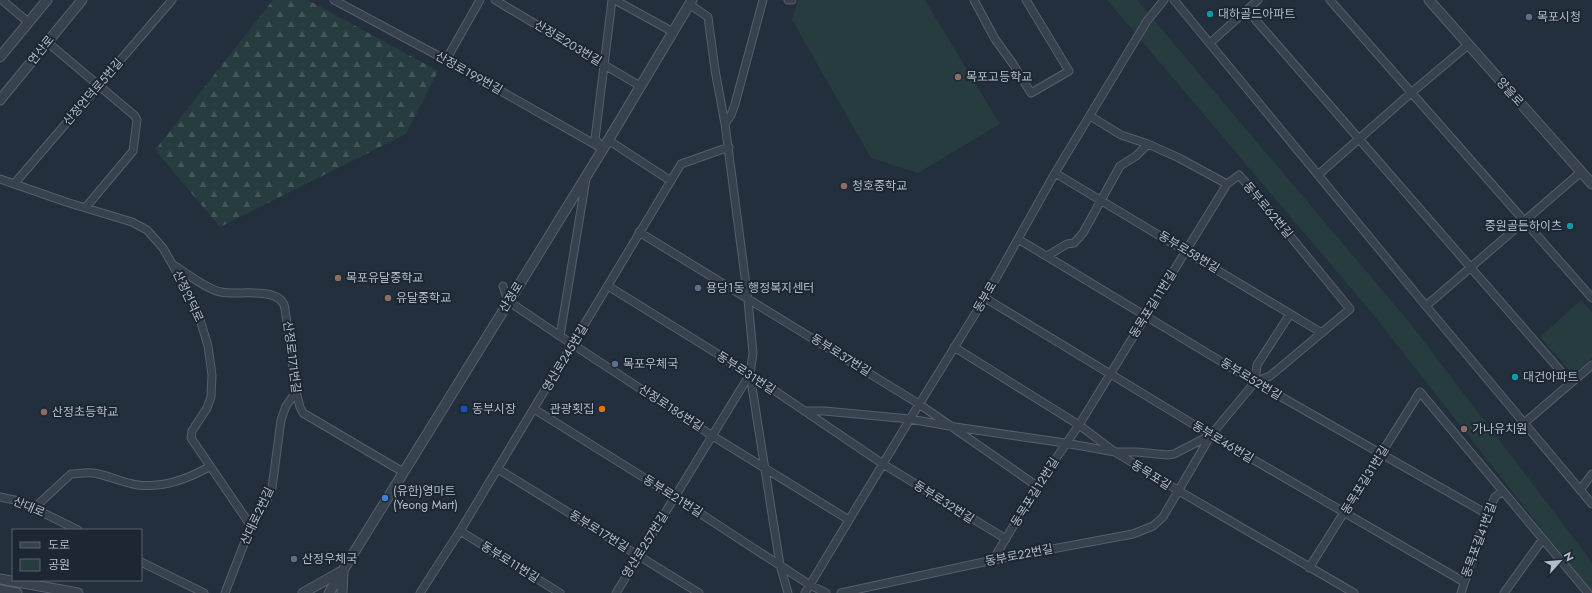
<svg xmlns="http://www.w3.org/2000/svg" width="1592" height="593" font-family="Jost,'Noto Sans KR',sans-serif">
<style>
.forest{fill:url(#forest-firs)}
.green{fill:#263c3f}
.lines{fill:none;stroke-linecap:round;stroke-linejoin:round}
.minor-casing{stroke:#565f6c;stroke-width:9}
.tertiary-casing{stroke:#565f6c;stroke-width:11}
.minor{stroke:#38414e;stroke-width:7}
.tertiary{stroke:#38414e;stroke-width:9}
.culture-dot{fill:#0f9aa8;stroke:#1d2633;stroke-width:1.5}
.service-dot{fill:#5c6f8a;stroke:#1d2633;stroke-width:1.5}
.education-dot{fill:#8d6e63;stroke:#1d2633;stroke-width:1.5}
.transit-dot{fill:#1a4fb4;stroke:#1d2633;stroke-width:1.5}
.food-dot{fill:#e8710a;stroke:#1d2633;stroke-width:1.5}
.shop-dot{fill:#3f7fe0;stroke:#1d2633;stroke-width:1.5}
.labels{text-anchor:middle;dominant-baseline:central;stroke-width:4;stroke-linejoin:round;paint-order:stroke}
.poi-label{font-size:12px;fill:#b4bcc9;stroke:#1d2633;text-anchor:start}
.street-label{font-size:12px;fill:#b4bcc9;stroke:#1d2633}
</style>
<defs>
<pattern id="forest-firs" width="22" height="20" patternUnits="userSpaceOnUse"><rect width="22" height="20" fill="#263c3f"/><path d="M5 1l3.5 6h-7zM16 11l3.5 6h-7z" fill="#435659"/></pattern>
</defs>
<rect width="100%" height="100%" fill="#242f3e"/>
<!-- forest -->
<path class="forest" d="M273,0H308L438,71L406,134L220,227L155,150Z"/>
<!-- green -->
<path class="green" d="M798,0H925L1000,124L918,173L871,158L792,20Z
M1107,0H1137L1410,323L1592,562V593L1372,313Z
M1581,300L1592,312V358L1577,371L1569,370L1540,337Z"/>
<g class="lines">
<defs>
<path id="minor" d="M2,0L28,22
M334,0L446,60L603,149
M495,0L640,86
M615,0L673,32
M763,0L735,104L731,115L725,124L748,300L753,353L750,374L780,565L788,593
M788,0H792
M974,0L995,39L1013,64L1031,93L1069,71L1026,0
M1174,0L1426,306L1592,504
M1330,0L1592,298
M689,4L708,17L715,70L725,124
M1247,10L1571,383
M47,42L135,116L137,120L133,151L86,207
M1210,43L1258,0
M446,60L480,0
M1090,116L1121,135L1148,144L1179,158L1227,184
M608,140L671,181
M600,145L595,139L612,0
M1055,173L1322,333
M1318,175L1411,93L1468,45
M0,179L66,202L132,222L147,230L163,248L196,306L208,346L212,375L211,397L207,408L192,431L191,438L251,526
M14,184L172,0
M639,232L919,404L1037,486
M1018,239L1255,382L1487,514
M1047,256L1067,244L1074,243L1083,233L1120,166L1136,156L1148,144
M175,266C188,274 206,289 221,292C238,296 282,285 285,309L296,392L300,407L303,413L403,472
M503,286L508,301L560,336L711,435L849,520
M608,286L750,374L883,464L1006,539
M985,298L1211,435L1464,582
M1426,306L1581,172
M560,336L586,179
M954,347L1079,425L1115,452L1179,491L1354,593
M534,409L675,497L810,585L826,593
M804,411H824L910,419L955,427L1065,443L1115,452H1137L1167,455L1174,454L1211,435
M1523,424L1592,365
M498,469L699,593
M1580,490L1592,474
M0,497L19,501L78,530
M34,508L71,474C78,474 86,472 93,473C108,475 123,483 138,485C164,488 187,479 209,467
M460,531L560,593
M993,560L1037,486L1079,425L1227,184L1239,175L1259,198L1350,309L1270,376L1255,382
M141,562L204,593
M1309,568L1420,392L1588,593
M225,593L251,526L267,500L272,488L281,420L286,406L296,392
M420,593L460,531L681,164L729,147
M616,593L750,374
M805,593L910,419L985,298L1055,173L1147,21L1164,0
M841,593L993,560L1133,534L1153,526L1163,517L1211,435L1255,382L1257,365L1290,314
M1461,593L1487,514L1495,497L1502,491
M1504,593L1543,539"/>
<path id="tertiary" d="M1429,0L1592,184
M0,57L47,0
M0,100L82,0
M0,579L78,593
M0,590L17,593
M303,593L340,572
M329,593L603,149L692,0
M342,593L343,572"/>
</defs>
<!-- minor casing -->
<use href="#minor" class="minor-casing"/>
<!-- tertiary casing -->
<use href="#tertiary" class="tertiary-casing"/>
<!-- minor -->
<use href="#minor" class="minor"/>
<!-- tertiary -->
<use href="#tertiary" class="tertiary"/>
</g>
<!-- markers -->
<g class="culture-dot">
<circle cx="1210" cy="14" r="4"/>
<circle cx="1570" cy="226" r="4"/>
<circle cx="1515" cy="377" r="4"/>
</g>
<g class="service-dot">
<circle cx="1529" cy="17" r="4"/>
<circle cx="698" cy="288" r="4"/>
<circle cx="615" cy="364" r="4"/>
<circle cx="294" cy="559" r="4"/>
</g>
<g class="education-dot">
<circle cx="958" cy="77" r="4"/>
<circle cx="844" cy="186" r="4"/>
<circle cx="338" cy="278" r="4"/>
<circle cx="388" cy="298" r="4"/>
<circle cx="44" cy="412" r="4"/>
<circle cx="1464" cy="429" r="4"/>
</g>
<rect class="transit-dot" x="460" y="405" width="8" height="8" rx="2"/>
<circle class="food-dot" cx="602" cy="409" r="4"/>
<circle class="shop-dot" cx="385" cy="498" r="4"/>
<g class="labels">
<!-- poi labels -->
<g class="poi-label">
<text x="1218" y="14">대하골드아파트</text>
<text x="1537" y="17">목포시청</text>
<text x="966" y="77">목포고등학교</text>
<text x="852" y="186">청호중학교</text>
<text x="1562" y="226" text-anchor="end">중원골든하이츠</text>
<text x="346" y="278">목포유달중학교</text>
<text x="706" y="288">용당1동 행정복지센터</text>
<text x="396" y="298">유달중학교</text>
<text x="623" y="364">목포우체국</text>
<text x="1523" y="377">대건아파트</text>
<text x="472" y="409">동부시장</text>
<text x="594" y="409" text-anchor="end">관광횟집</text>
<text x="52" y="412">산정초등학교</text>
<text x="1472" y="429">가나유치원</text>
<text x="393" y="491">(유한)영마트<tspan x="393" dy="14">(Yeong Mart)</tspan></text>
<text x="302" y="559">산정우체국</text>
</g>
<!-- street labels -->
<g class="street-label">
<text transform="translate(568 43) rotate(31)">산정로203번길</text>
<text transform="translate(41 50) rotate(-51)">연산로</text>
<text transform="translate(469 73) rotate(29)">산정로199번길</text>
<text transform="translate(93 92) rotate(-49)">산정언덕로5번길</text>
<text transform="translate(1510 92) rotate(48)">양을로</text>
<text transform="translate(1268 210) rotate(50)">동부로62번길</text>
<text transform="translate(1189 252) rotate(31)">동부로58번길</text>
<text transform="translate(188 296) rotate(65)">산정언덕로</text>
<text transform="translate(511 297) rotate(-58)">산정로</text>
<text transform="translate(985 297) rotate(-60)">동부로</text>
<text transform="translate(1153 304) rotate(-58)">동목포길11번길</text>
<text transform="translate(841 355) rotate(32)">동부로37번길</text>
<text transform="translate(292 357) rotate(83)">산정로171번길</text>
<text transform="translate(565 358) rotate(-59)">영산로245번길</text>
<text transform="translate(746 373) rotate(33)">동부로31번길</text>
<text transform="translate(1251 379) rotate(31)">동부로52번길</text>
<text transform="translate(671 408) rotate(33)">산정로186번길</text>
<text transform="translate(1223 442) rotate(31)">동부로46번길</text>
<text transform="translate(1151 475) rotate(32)">동목포길</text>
<text transform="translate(1365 480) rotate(-58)">동목포길31번길</text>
<text transform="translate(1035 492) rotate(-58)">동목포길12번길</text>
<text transform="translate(673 496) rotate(32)">동부로21번길</text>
<text transform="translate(944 502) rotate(32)">동부로32번길</text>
<text transform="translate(29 507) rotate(23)">산대로</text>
<text transform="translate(257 516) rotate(-65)">산대로2번길</text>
<text transform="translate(599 531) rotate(32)">동부로17번길</text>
<text transform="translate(1479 540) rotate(-70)">동목포길41번길</text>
<text transform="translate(645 545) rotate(-58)">영산로257번길</text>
<text transform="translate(1019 555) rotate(-11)">동부로22번길</text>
<text transform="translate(510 562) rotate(32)">동부로11번길</text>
</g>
</g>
<!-- legend -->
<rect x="12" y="529" width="130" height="52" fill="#1d2633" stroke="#59626f"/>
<rect x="20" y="542" width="20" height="6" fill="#38414e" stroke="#59626f"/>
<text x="48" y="549" font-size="12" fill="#b4bcc9">도로</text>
<rect x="20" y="559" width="20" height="12" fill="#263c3f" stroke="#59626f"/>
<text x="48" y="569" font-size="12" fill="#b4bcc9">공원</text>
<!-- north arrow -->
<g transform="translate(1560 561) rotate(63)" stroke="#1d2633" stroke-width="3" paint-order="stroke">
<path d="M0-3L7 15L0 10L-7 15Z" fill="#b4bcc9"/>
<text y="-6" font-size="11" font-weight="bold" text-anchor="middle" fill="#b4bcc9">N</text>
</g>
</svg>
